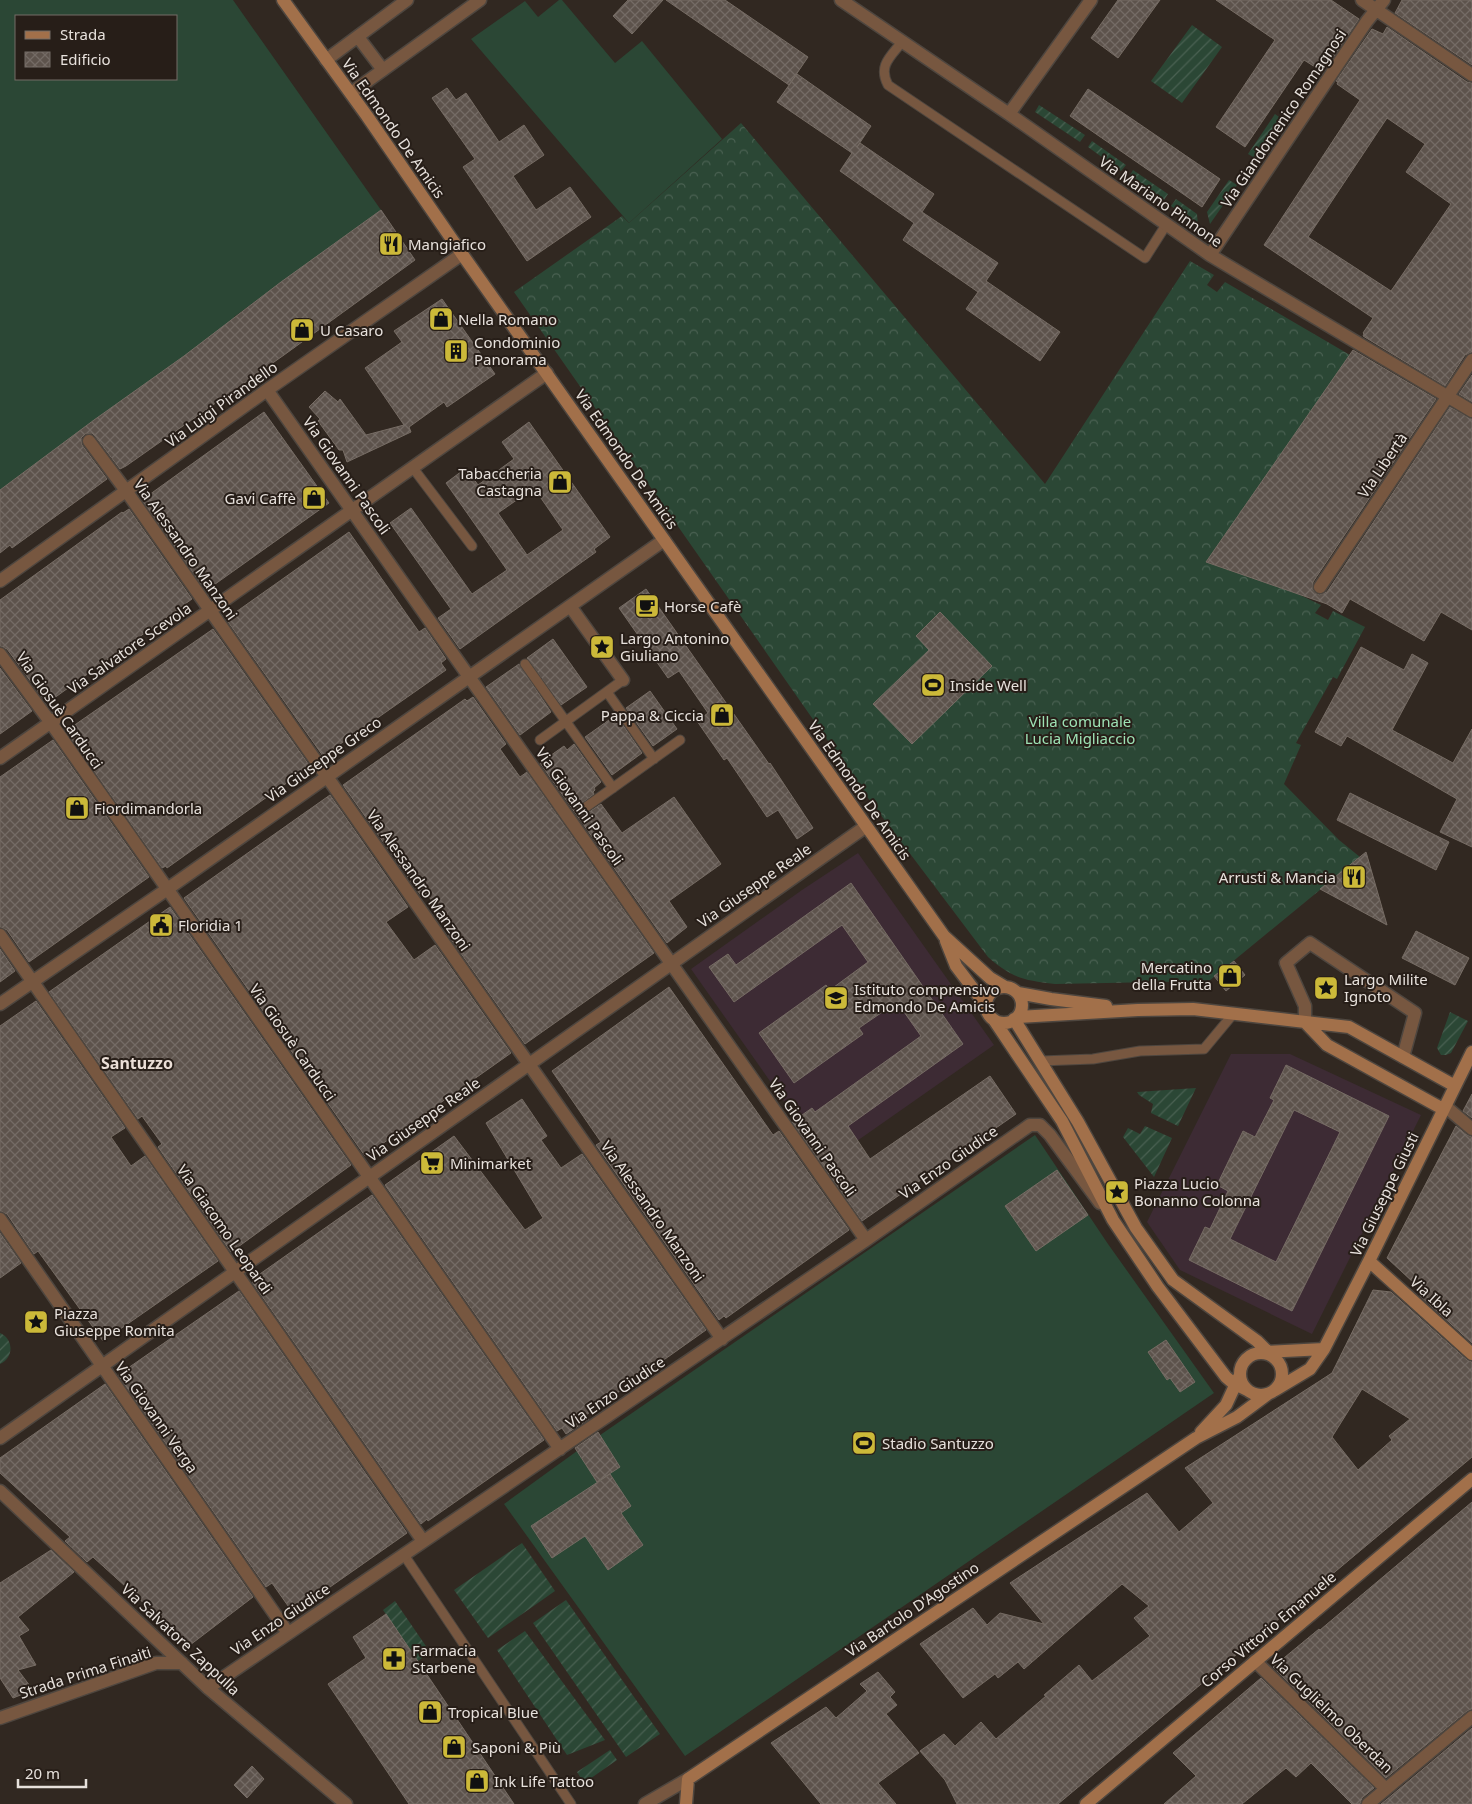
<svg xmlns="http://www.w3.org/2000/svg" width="1472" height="1804" font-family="'Noto Sans',sans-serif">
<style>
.education{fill:#3d2b34}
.grass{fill:#2b4735;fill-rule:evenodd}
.forest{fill:url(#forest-crowns)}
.garden{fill:url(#garden-furrows)}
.building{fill:url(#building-cross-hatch);stroke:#766c64;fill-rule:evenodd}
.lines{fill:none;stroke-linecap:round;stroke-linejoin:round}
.lane-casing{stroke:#4e463f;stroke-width:11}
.street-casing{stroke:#4e463f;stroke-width:15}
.secondary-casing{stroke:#4e463f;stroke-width:15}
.lane{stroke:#775740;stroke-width:9}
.street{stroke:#775740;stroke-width:12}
.secondary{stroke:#a2704a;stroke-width:12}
.labels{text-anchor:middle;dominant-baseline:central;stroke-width:4;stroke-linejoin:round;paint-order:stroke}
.street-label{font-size:15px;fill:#e7e1dc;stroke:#271e18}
.poi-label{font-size:15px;fill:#e7e1dc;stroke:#271e18;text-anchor:start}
.park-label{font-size:15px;fill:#9de1b4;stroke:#271e18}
.neighbourhood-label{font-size:16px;font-weight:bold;fill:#ebdfd7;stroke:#271e18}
</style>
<defs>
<pattern id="forest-crowns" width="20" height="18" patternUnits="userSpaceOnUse" patternTransform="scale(1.25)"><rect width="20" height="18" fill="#2b4735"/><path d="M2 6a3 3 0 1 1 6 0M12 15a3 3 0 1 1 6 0" fill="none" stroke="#4a6152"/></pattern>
<pattern id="garden-furrows" width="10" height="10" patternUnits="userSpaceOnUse" patternTransform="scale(1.25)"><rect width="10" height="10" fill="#2b4735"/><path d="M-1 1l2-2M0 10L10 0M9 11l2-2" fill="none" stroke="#4a6152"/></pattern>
<pattern id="building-cross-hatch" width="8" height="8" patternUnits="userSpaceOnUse" patternTransform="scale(1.25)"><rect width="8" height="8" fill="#5d534c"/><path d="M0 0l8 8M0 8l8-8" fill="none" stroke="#746b65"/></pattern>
</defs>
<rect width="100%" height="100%" fill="#312821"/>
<!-- education -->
<path class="education" d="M858,853L994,1045L827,1162L691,969L802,890Z
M1231,1054H1290L1421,1115L1312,1334L1180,1270L1147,1222Z"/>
<!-- grass -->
<path class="grass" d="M0,0H233L381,210L234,317L268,367L244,383L180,359L0,490ZM16,16H176V79H16Z
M559,0H562L615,63L642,41L722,139L629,223L471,39L525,1L538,17Z
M1035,1135L1108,1244L1214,1393L685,1756L504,1504L577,1451Z"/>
<!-- forest -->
<path class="forest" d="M741,123L1045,484L1190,261L1214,275L1207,285L1217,292L1225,282L1350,355L1206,562L1298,594L1321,605L1315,613L1328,620L1333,611L1365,627L1337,679L1333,677L1296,743L1301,745L1284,784L1339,840L1360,857L1209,981L1055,984C1023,980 1012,978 988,957L868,798L514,292L622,216L629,223Z"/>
<!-- garden -->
<path class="garden" d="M1192,25L1222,47L1182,103L1151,81Z
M1039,105L1085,135L1080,142L1035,112Z
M1275,114L1282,119L1255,158L1248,154Z
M1092,141L1126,165L1121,171L1088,147Z
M1133,170L1168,194L1164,200L1129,177Z
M1229,180L1237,185L1210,224L1207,212Z
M1176,199L1197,214L1198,225L1171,206Z
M1450,1012L1468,1021L1451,1053L1446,1055H1441L1437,1048Z
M1196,1088L1178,1126L1151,1113L1153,1104L1139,1095L1137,1092Z
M1145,1126L1172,1138L1154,1177L1123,1137L1128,1128L1140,1134Z
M0,1333C14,1339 14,1358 0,1364Z
M522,1543L555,1591L488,1638L454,1590Z
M566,1600L660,1734L626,1757L533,1623Z
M395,1601L430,1652L418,1661L383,1610Z
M525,1631L605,1740L567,1755L497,1650Z
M610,1750L617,1760L584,1783L577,1772Z"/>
<!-- building -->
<path class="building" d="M628,0H663L632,34L613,16Z
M666,0H725L808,57L789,85Z
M1118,0H1160L1118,58L1091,38Z
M1216,0H1331L1359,19L1323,72L1304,60L1245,147L1216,127L1275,40Z
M1402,0H1472V65L1395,13Z
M1387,27L1467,82L1472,83V352L1465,355L1445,386L1363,336L1364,334L1363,333L1373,318L1264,245L1360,100L1337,84L1338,82L1336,81L1372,29L1383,34ZM1387,118L1425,144L1406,172L1451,204L1391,291L1308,237Z
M797,74L871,126L857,147L860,143L934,194L922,212L998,263L986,281L1060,332L1040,361L966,309L978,292L903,240L914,223L840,171L852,153L777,102Z
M447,88L456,100L466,93L499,142L524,125L544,155L513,176L536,210L570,187L591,217L527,261L463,167L475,159L432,98Z
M1088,89L1220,179L1202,207L1070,116Z
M381,210L415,260L284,355L126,466L120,469L95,436L92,433L85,434L81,438L82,445L107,479L12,548L10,545L0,553V490L94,420L184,356L281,282Z
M442,299L495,374L447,407L444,402L409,427L411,432L347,462L343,450H339L318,421L320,419L309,407L325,391L338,402L340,399L366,435L404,425L365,368L402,342L394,331Z
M1353,350L1436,399L1313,582V590L1319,595L1327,592L1450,407L1472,419V630L1441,612L1424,641L1350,599L1342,613L1327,604L1206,562Z
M1472,375V402L1459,394Z
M264,412L329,503L211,587L210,586L205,590L142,500Z
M529,422L610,537L594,549L596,552L460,649L438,618L451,609L390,523L411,508L472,594L507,570L446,483L466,468L478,485L514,459L502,442ZM534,488L563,530L527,555L498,513Z
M129,509L192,599L50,701L48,698L45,701L7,649L0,646V600L122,512L123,513Z
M349,532L419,632L425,628L446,659L441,663L446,670L323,756L226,619Z
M646,589L769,764L770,763L813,828L797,839L778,810L767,817L727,758L724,760L697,721L708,713L679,671L668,678L619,608Z
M940,612L992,666L912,744L873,704L929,650L916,636Z
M213,629L309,765L304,769L305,770L167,868L166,866L162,868L66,731Z
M553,639L587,687L561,705L527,658Z
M1361,647L1404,670L1412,654L1428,663L1392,730L1453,763L1472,729V847L1440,832L1457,799L1347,736L1341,746L1315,732Z
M519,664L551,712L520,735L486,687Z
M0,668L32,711L0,734Z
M650,691L677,729L653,746L626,708Z
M473,697L506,744L500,749L520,777L527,772L654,953L525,1044L448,935L454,932L432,901L427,894L422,897L343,785L465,699L467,701Z
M616,715L642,753L612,775L585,737Z
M53,740L149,877L29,962L7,930L0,927V777Z
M574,744L601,782L594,788L595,790L593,792L594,794L581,804L580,808L583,812H589L601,804L622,833L674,797L721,864L669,901L687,927L667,943L540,763L564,746L567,750Z
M1350,793L1449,842L1436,870L1337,820Z
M330,795L408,907L386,922L414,960L435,945L511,1053L365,1156L184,898Z
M1366,852L1387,925L1320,889Z
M851,883L963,1044L848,1126L870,1159L990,1076L1016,1114L862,1221L792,1122L812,1108L815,1112L921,1036L897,1002L859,1028L863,1034L794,1083L759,1033L826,985L830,990L868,962L842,925L734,1002L709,967L728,954L736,965Z
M170,907L351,1165L231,1252L158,1147L162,1144L142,1116L138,1119L49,992Z
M1416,931L1469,958L1455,985L1402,958Z
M0,949L15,971L0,982Z
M1234,961L1245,975L1226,991L1214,976Z
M669,987L773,1135L779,1131L849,1230L726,1318L724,1316L719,1320L596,1145L601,1142L552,1071Z
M36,1001L125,1128L111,1137L131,1166L145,1156L218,1261L103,1341L38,1251L34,1254L7,1214L0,1211V1026Z
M1286,1065L1389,1116L1292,1311L1189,1260L1205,1227L1210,1229L1228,1191L1217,1185L1243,1131L1255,1137L1274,1100L1270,1098ZM1294,1110L1340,1132L1276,1262L1230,1239Z
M1472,1094V1118L1463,1111Z
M522,1099L547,1136L541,1140L561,1168L582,1154L706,1330L586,1415L589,1419L566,1434L562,1428L557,1431L385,1185L454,1136L525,1230L543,1218L486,1123Z
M1456,1126L1467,1135L1472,1137V1343L1419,1295L1428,1296L1387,1258Z
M1057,1170L1088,1215L1036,1251L1005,1206Z
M372,1195L544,1440L428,1521L427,1519L421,1524L252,1282L258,1278L257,1276Z
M0,1233L21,1263L0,1278Z
M1373,1290L1391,1292L1467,1360L1472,1362V1457L1058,1804H957L945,1780L920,1751L944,1734L955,1746L981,1722L996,1739L1046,1696L1044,1695L1079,1665L1092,1681L1150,1636L1134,1618L1149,1606L1122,1584L1024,1669L1018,1662L998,1678L995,1674L963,1698L920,1644L973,1608L987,1625L1000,1613L1044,1624L1010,1583L1147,1493L1179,1532L1213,1503L1185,1468L1332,1373ZM1362,1389L1410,1419L1389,1436L1392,1440L1358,1470L1332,1437Z
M239,1291L407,1533L293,1613L272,1583L266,1587L118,1375Z
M1166,1340L1195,1382L1180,1392L1170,1378L1167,1380L1148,1352Z
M105,1384L253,1597L190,1645L93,1557L87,1562L65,1541L70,1537L0,1473V1458Z
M598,1432L620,1467L597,1482L575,1448Z
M610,1474L631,1506L621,1513L643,1545L608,1570L585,1536L552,1558L531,1526Z
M1472,1502V1709L1467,1711L1386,1778L1273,1667L1319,1629L1320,1630Z
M51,1550L74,1572L18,1617L29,1630L19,1636L36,1665L18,1670L33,1690L13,1698L0,1678V1583Z
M386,1614L434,1685L514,1804H409L328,1684L366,1658L353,1637Z
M878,1672L895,1692L890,1697L897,1705L886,1714L919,1753L878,1783L896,1804H821L771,1743L826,1707L836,1718L867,1691L860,1684Z
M1261,1678L1374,1788L1362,1798L1360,1804H1352L1311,1763L1296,1777L1286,1768L1242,1804H1164L1196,1776L1173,1753Z
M1472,1728V1804H1381L1392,1795Z
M252,1766L264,1779L247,1798L234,1785Z"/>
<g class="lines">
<defs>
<path id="lane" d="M902,42C890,57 878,66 888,85L1145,258L1166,225
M413,468L472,546
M525,664L613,788
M607,692L654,759
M540,740L623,680
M586,807L680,740
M1041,1061L1093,1059L1140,1051L1204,1049L1234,1013
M404,1555L571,1804"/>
<path id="street" d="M841,0L1009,114L1210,255L1472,411
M1362,0L1472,75
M358,37L383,70
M326,60L407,0
M351,93L480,0
M1009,114L1091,0
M1210,255L1367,21L1384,0
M267,390L866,1240
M89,441L127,492L722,1339
M0,581L267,390L462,254
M1320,587L1472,360
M570,606L623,680
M0,654L51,723L560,1449
M0,758L547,373
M0,935L423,1541
M0,1004L166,890L664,540
M1305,1022V1006L1286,963L1310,943L1415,1013L1403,1057
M1445,1106L1472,1129
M0,1219L288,1633
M0,1438L865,827
M0,1491L208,1688L346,1804
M1255,1661L1386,1789
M208,1688L866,1240L1030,1125H1040L1050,1135L1100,1203
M0,1718L156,1663H182
M645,1804L688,1779
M1368,1804L1472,1717"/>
<path id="secondary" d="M283,0L367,116L462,254L944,936L990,978L1005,987
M946,941L956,966L987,1007
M986 1005a18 18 0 1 1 36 0a18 18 0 1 1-36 0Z
M1018,993L1051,999L1106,1006
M1018,1017L1138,1010L1193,1009L1349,1027L1455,1086
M1014,1019L1078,1122L1136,1228L1173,1280L1257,1341L1271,1355
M994,1020L1062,1121L1113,1220L1158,1287L1226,1377L1233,1383L1249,1391
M1305,1022L1327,1045L1443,1109
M1369,1261L1472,1354
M1264,1352L1324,1349
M1240 1374a21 21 0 1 1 42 0a21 21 0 1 1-42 0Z
M1275,1390L1310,1369L1324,1349L1369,1261L1472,1052
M1201,1432L1226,1405L1239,1377
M686,1804L688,1779L1196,1438L1237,1417L1268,1394
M1086,1804L1472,1479"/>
</defs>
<!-- lane casing -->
<use href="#lane" class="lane-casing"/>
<!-- street casing -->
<use href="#street" class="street-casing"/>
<!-- secondary casing -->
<use href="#secondary" class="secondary-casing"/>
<!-- lane -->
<use href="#lane" class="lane"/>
<!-- street -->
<use href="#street" class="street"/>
<!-- secondary -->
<use href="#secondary" class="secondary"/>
</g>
<!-- icons -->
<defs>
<symbol id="restaurant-square" viewBox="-11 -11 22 22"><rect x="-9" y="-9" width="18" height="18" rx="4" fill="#ccb939" stroke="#271e18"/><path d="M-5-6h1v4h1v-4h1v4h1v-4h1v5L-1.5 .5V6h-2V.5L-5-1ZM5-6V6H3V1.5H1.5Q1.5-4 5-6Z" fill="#111"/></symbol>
<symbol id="shop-square" viewBox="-11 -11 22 22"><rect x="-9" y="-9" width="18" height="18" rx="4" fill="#ccb939" stroke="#271e18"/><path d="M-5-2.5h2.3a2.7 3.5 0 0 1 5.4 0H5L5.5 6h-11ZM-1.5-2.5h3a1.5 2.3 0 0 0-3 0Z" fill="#111"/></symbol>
<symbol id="building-square" viewBox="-11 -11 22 22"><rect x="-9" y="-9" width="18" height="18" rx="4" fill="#ccb939" stroke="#271e18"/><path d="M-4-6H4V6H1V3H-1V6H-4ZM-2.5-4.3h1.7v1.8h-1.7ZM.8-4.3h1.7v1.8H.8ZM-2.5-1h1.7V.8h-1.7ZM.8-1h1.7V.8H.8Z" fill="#111"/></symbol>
<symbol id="cafe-square" viewBox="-11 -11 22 22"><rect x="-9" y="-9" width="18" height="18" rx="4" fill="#ccb939" stroke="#271e18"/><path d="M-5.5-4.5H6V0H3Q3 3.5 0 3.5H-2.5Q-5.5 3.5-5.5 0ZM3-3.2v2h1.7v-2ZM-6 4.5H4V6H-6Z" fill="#111"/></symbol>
<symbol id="sight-square" viewBox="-11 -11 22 22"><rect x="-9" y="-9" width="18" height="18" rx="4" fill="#ccb939" stroke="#271e18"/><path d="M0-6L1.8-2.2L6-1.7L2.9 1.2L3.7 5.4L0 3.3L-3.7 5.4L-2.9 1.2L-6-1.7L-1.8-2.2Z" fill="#111"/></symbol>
<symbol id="stadium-square" viewBox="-11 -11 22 22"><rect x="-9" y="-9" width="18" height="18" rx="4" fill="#ccb939" stroke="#271e18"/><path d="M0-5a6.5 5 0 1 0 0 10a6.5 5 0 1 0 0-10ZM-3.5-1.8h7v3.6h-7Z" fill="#111"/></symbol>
<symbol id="civic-square" viewBox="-11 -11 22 22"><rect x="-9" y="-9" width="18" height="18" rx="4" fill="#ccb939" stroke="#271e18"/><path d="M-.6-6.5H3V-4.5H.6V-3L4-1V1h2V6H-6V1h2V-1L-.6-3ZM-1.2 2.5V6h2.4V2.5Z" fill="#111"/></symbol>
<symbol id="school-square" viewBox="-11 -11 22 22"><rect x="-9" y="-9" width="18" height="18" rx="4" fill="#ccb939" stroke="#271e18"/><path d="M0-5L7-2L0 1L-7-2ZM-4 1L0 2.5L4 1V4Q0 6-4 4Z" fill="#111"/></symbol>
<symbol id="supermarket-square" viewBox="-11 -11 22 22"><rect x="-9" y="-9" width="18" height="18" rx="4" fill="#ccb939" stroke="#271e18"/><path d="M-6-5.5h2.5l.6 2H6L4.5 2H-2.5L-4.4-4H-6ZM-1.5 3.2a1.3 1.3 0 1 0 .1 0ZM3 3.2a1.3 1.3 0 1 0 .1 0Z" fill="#111"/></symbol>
<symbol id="pharmacy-square" viewBox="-11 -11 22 22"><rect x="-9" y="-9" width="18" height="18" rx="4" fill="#ccb939" stroke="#271e18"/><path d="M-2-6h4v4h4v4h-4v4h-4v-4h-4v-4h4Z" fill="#111"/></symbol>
</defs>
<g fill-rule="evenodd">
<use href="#restaurant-square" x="377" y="230" width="28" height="28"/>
<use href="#shop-square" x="427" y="305" width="28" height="28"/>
<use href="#shop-square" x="288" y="316" width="28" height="28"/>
<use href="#building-square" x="442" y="337" width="28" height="28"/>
<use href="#shop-square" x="546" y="468" width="28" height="28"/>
<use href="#shop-square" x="300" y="484" width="28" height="28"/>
<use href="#cafe-square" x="633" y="592" width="28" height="28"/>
<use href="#sight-square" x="588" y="633" width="28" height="28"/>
<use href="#stadium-square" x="919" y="671" width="28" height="28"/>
<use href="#shop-square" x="708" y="701" width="28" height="28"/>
<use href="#shop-square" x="63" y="794" width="28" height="28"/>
<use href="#restaurant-square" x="1340" y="863" width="28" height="28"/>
<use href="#civic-square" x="147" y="911" width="28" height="28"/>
<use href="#shop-square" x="1216" y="962" width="28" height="28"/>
<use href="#sight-square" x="1312" y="974" width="28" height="28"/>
<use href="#school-square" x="822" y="984" width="28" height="28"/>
<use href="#supermarket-square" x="418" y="1149" width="28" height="28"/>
<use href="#sight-square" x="1103" y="1178" width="28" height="28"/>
<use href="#sight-square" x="22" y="1308" width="28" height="28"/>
<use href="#stadium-square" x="850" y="1429" width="28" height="28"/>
<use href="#pharmacy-square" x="380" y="1645" width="28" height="28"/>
<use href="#shop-square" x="416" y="1698" width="28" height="28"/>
<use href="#shop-square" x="440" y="1733" width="28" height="28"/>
<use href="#shop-square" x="463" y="1767" width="28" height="28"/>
</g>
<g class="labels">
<!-- street labels -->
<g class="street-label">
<text transform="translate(1283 118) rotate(-56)">Via Giandomenico Romagnosi</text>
<text transform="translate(394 128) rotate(55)">Via Edmondo De Amicis</text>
<text transform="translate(1161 201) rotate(35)">Via Mariano Pinnone</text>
<text transform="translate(221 404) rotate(-36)">Via Luigi Pirandello</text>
<text transform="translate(627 459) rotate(55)">Via Edmondo De Amicis</text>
<text transform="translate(1382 465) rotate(-56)">Via Libertà</text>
<text transform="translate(347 475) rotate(55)">Via Giovanni Pascoli</text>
<text transform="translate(186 549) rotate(55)">Via Alessandro Manzoni</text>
<text transform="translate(129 648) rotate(-35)">Via Salvatore Scevola</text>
<text transform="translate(60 710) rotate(55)">Via Giosuè Carducci</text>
<text transform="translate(323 759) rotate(-35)">Via Giuseppe Greco</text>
<text transform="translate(860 790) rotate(55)">Via Edmondo De Amicis</text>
<text transform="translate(580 806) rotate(55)">Via Giovanni Pascoli</text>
<text transform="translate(419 880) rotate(55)">Via Alessandro Manzoni</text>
<text transform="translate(754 885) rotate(-35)">Via Giuseppe Reale</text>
<text transform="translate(293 1042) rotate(55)">Via Giosuè Carducci</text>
<text transform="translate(423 1119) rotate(-35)">Via Giuseppe Reale</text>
<text transform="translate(813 1137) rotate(55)">Via Giovanni Pascoli</text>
<text transform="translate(948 1162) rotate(-35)">Via Enzo Giudice</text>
<text transform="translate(1384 1194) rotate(-64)">Via Giuseppe Giusti</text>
<text transform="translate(653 1211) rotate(55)">Via Alessandro Manzoni</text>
<text transform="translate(225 1229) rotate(55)">Via Giacomo Leopardi</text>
<text transform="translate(1432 1296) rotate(42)">Via Ibla</text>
<text transform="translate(615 1392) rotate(-34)">Via Enzo Giudice</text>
<text transform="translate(157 1417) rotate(55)">Via Giovanni Verga</text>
<text transform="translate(912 1609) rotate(-34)">Via Bartolo D'Agostino</text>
<text transform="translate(280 1619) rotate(-34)">Via Enzo Giudice</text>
<text transform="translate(1268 1629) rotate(-40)">Corso Vittorio Emanuele</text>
<text transform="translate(181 1639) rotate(43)">Via Salvatore Zappulla</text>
<text transform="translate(85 1672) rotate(-18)">Strada Prima Finaiti</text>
<text transform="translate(1332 1713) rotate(44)">Via Guglielmo Oberdan</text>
</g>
<!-- poi labels -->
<g class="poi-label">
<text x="408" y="244">Mangiafico</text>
<text x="458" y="319">Nella Romano</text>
<text x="320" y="330">U Casaro</text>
<text x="474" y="342">Condominio<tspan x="474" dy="17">Panorama</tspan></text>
<text x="542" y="473" text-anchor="end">Tabaccheria<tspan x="542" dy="17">Castagna</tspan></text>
<text x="296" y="498" text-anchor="end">Gavi Caffè</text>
<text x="664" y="606">Horse Cafè</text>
<text x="620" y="638">Largo Antonino<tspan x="620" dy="17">Giuliano</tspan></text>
<text x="950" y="685">Inside Well</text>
<text x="704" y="715" text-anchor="end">Pappa &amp; Ciccia</text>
<text x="94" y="808">Fiordimandorla</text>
<text x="1336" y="877" text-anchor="end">Arrusti &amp; Mancia</text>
<text x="178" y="925">Floridia 1</text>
<text x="1212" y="967" text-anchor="end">Mercatino<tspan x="1212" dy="17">della Frutta</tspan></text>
<text x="1344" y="979">Largo Milite<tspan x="1344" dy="17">Ignoto</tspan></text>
<text x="854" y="989">Istituto comprensivo<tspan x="854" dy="17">Edmondo De Amicis</tspan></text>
<text x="450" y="1163">Minimarket</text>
<text x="1134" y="1183">Piazza Lucio<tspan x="1134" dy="17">Bonanno Colonna</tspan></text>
<text x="54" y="1313">Piazza<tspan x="54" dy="17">Giuseppe Romita</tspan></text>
<text x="882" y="1443">Stadio Santuzzo</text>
<text x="412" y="1650">Farmacia<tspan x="412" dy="17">Starbene</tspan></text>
<text x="448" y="1712">Tropical Blue</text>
<text x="472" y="1747">Saponi &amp; Più</text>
<text x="494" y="1781">Ink Life Tattoo</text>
</g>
<!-- park labels -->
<g class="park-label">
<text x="1080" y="721">Villa comunale<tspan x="1080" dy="17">Lucia Migliaccio</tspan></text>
</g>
<!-- neighbourhood labels -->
<g class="neighbourhood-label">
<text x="137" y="1063">Santuzzo</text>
</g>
</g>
<!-- legend -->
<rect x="15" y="15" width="162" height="65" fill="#271e18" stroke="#746c66"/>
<rect x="25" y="31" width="25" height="8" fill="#a2704a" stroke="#746c66"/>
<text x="60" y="40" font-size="15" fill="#e7e1dc">Strada</text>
<rect x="25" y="52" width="25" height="15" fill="url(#building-cross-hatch)" stroke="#746c66"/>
<text x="60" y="65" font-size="15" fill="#e7e1dc">Edificio</text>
<!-- scale -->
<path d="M18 1779v8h68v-8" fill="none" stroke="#e7e1dc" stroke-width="2.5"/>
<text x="25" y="1779" font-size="15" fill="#e7e1dc" stroke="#271e18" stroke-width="4" paint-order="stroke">20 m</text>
</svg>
